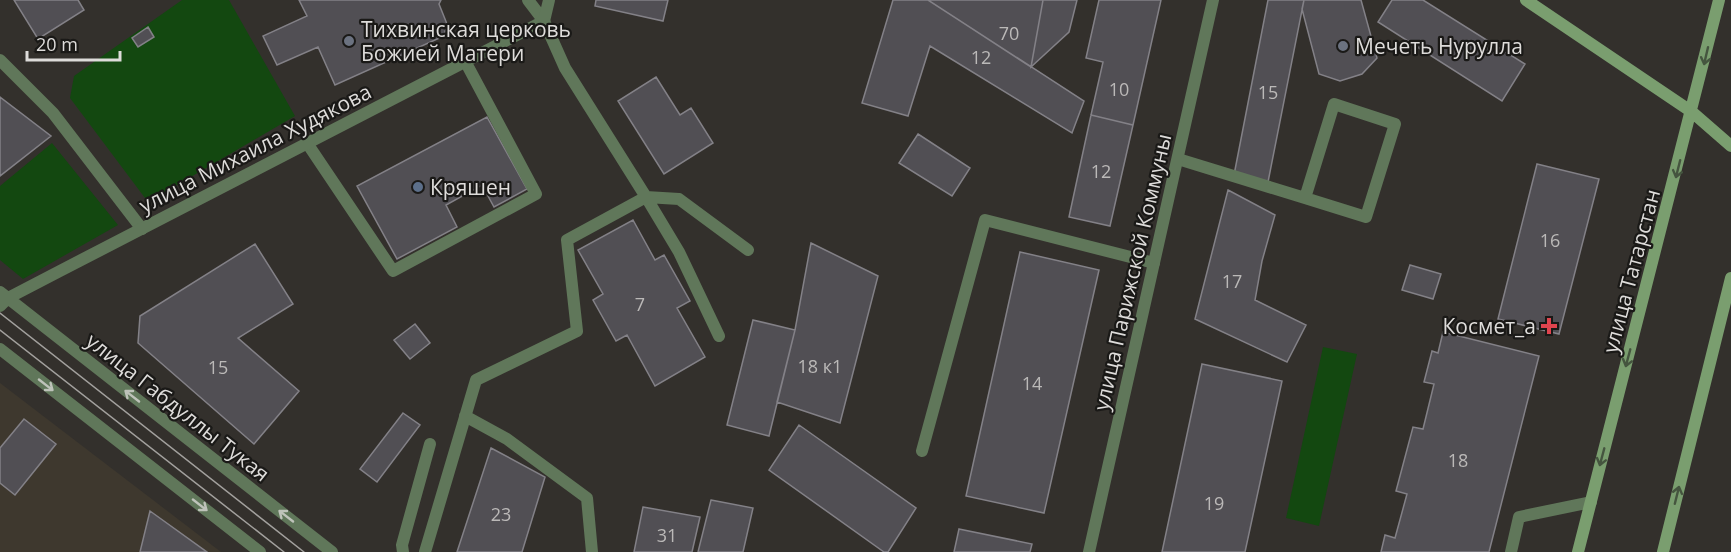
<svg xmlns="http://www.w3.org/2000/svg" width="1731" height="552" font-family="'Open Sans',sans-serif">
<style>
.built{fill:#3e382e}
.green{fill:#134810}
.building{fill:#514f54;stroke:#838187;stroke-width:1.5}
.lines{fill:none;stroke-linecap:round;stroke-linejoin:round}
.lane{stroke:#60775a;stroke-width:12}
.street{stroke:#60775a;stroke-width:12}
.secondary{stroke:#7a9e6f;stroke-width:12}
.tram{stroke:#a3a19e;stroke-width:1.5}
.oneway{stroke:#45553f}
.oneway2{stroke:#bec3ba}
.worship-dot{fill:#6b7280;stroke:#1a1917;stroke-width:2}
.service-dot{fill:#5c6f8a;stroke:#1a1917;stroke-width:2}
.health-dot{fill:#e0444e;stroke:#1a1917;stroke-width:2}
.labels{text-anchor:middle;dominant-baseline:central;stroke-width:4.5;stroke-linejoin:round;paint-order:stroke}
.number-label{font-size:18px;fill:#bbb9b8}
.poi-label{font-size:21px;fill:#dedcda;stroke:#1a1917;text-anchor:start}
.street-label{font-size:21px;fill:#dedcda;stroke:#1a1917}
</style>
<rect width="100%" height="100%" fill="#33302c"/>
<!-- built -->
<path class="built" d="M0,383L221,552H0Z"/>
<!-- green -->
<path class="green" d="M182,0H229L295,116L148,202L70,98L74,76Z
M52,143L118,225L23,279L0,260V186Z
M1323,347L1357,354L1319,526L1286,518Z"/>
<!-- building -->
<path class="building" d="M14,0H78L84,10L38,39Z
M299,0H441L439,4L447,24L444,36L335,85L318,47L277,65L263,36L307,16Z
M596,0H668L663,21L595,6Z
M893,0H928L1084,101L1072,133L930,46L908,116L862,103Z
M928,0H1043L1031,67Z
M1043,0H1077L1069,32L1031,67Z
M1099,0H1161L1133,125L1091,115L1103,62L1086,58Z
M1268,0H1304L1268,182L1234,175Z
M1304,0H1361L1377,58L1362,74L1340,81L1319,74L1302,9Z
M1392,0H1423L1525,64L1502,101L1378,22Z
M148,27L154,37L138,47L132,38Z
M656,77L680,115L691,108L713,143L664,174L618,101Z
M0,97L51,136L0,176Z
M1091,115L1133,125L1110,226L1069,217Z
M487,117L527,189L494,207L482,185L446,205L457,227L397,259L357,186Z
M918,134L970,168L952,196L899,163Z
M1537,164L1599,179L1559,334L1498,319Z
M1228,190L1275,215L1262,261L1255,300L1306,325L1287,362L1195,319Z
M633,220L655,260L664,255L690,301L677,308L705,357L655,386L627,335L616,341L593,300L603,294L578,250Z
M811,243L878,276L840,423L777,402L795,330Z
M255,244L293,304L238,338L299,391L254,444L138,343L140,316Z
M1020,252L1099,270L1044,513L966,496Z
M1410,265L1441,274L1433,299L1402,290Z
M753,320L795,330L769,436L727,425Z
M415,324L430,343L410,359L394,340Z
M1443,332L1539,356L1489,552H1381L1385,535L1395,538L1407,494L1396,491L1413,427L1423,429L1434,384L1424,382L1432,351L1438,353Z
M1202,364L1282,381L1245,552H1162Z
M403,413L420,425L377,482L360,469Z
M24,419L56,444L15,495L0,483V448Z
M799,425L916,508L888,552H884L769,470Z
M491,448L545,477L522,552H457Z
M711,500L753,508L743,552H698Z
M643,507L700,517L692,552H634Z
M150,511L207,552H140Z
M959,529L1032,544L1030,552H954Z"/>
<g class="lines">
<!-- lane -->
<path class="lane" d="M0,60L53,113L142,229
M307,143L393,271L536,194L465,61
M1178,159L1305,198L1334,104L1395,124L1366,217L1305,198
M646,197L679,252L719,336
M646,197L679,199L748,250
M465,416L507,439L587,498L592,552
M922,451L985,220L1154,263
M403,552L402,545L430,444
M425,552L476,380L577,331L567,240L646,197L565,68L544,21L528,0
M1511,552L1519,517L1591,502"/>
<!-- street -->
<path class="street" d="M0,292L332,552
M0,306L8,298L58,272L544,21L549,0
M0,349L260,552
M1089,552L1213,0"/>
<!-- secondary -->
<path class="secondary" d="M1526,0L1692,112L1731,146
M1578,552L1719,0
M1663,552L1731,278"/>
<!-- tram -->
<path class="tram" d="M0,313L304,552
M0,330L284,552"/>
</g>
<!-- one-way arrows -->
<defs><path id="oneway-shaft" d="M-6 0H5M1.5-3L5.5 0L1.5 3" fill="none" stroke-width="1.6" stroke-linecap="round" stroke-linejoin="round" transform="scale(1.5)"/></defs>
<g class="oneway">
<use href="#oneway-shaft" transform="translate(1706 56) rotate(103)"/>
<use href="#oneway-shaft" transform="translate(1678 169) rotate(104)"/>
<use href="#oneway-shaft" transform="translate(1628 358) rotate(105)"/>
<use href="#oneway-shaft" transform="translate(1602 457) rotate(105)"/>
<use href="#oneway-shaft" transform="translate(1677 495) rotate(-76)"/>
</g>
<g class="oneway2">
<use href="#oneway-shaft" transform="translate(46 385) rotate(38)"/>
<use href="#oneway-shaft" transform="translate(132 396) rotate(-142)"/>
<use href="#oneway-shaft" transform="translate(200 505) rotate(38)"/>
<use href="#oneway-shaft" transform="translate(286 516) rotate(-142)"/>
</g>
<!-- markers -->
<g class="worship-dot">
<circle cx="349" cy="41" r="6"/>
<circle cx="1343" cy="46" r="6"/>
</g>
<circle class="service-dot" cx="418" cy="187" r="6"/>
<path class="health-dot" d="M1546 317h6v6h6v6h-6v6h-6v-6h-6v-6h6z"/>
<g class="labels">
<!-- number labels -->
<g class="number-label">
<text x="1009" y="33">70</text>
<text x="981" y="57">12</text>
<text x="1119" y="89">10</text>
<text x="1268" y="92">15</text>
<text x="1101" y="171">12</text>
<text x="1550" y="240">16</text>
<text x="1232" y="281">17</text>
<text x="640" y="304">7</text>
<text x="820" y="366">18 к1</text>
<text x="218" y="367">15</text>
<text x="1032" y="383">14</text>
<text x="1458" y="460">18</text>
<text x="1214" y="503">19</text>
<text x="501" y="514">23</text>
<text x="667" y="535">31</text>
</g>
<!-- poi labels -->
<g class="poi-label">
<text x="361" y="29">Тихвинская церковь<tspan x="361" dy="24">Божией Матери</tspan></text>
<text x="1355" y="46">Мечеть Нурулла</text>
<text x="430" y="187">Кряшен</text>
<text x="1536" y="326" text-anchor="end">Космет_а</text>
</g>
<!-- street labels -->
<g class="street-label">
<text transform="translate(255 148) rotate(-27)">улица Михаила Худякова</text>
<text transform="translate(1631 271) rotate(-75)">улица Татарстан</text>
<text transform="translate(1132 272) rotate(-77)">улица Парижской Коммуны</text>
<text transform="translate(178 407) rotate(38)">улица Габдуллы Тукая</text>
</g>
</g>
<!-- scale -->
<path d="M27 51v9h93v-9" fill="none" stroke="#dedcda" stroke-width="3"/>
<text x="36" y="51" font-size="18" fill="#dedcda" stroke="#1a1917" stroke-width="4.5" paint-order="stroke">20 m</text>
</svg>
